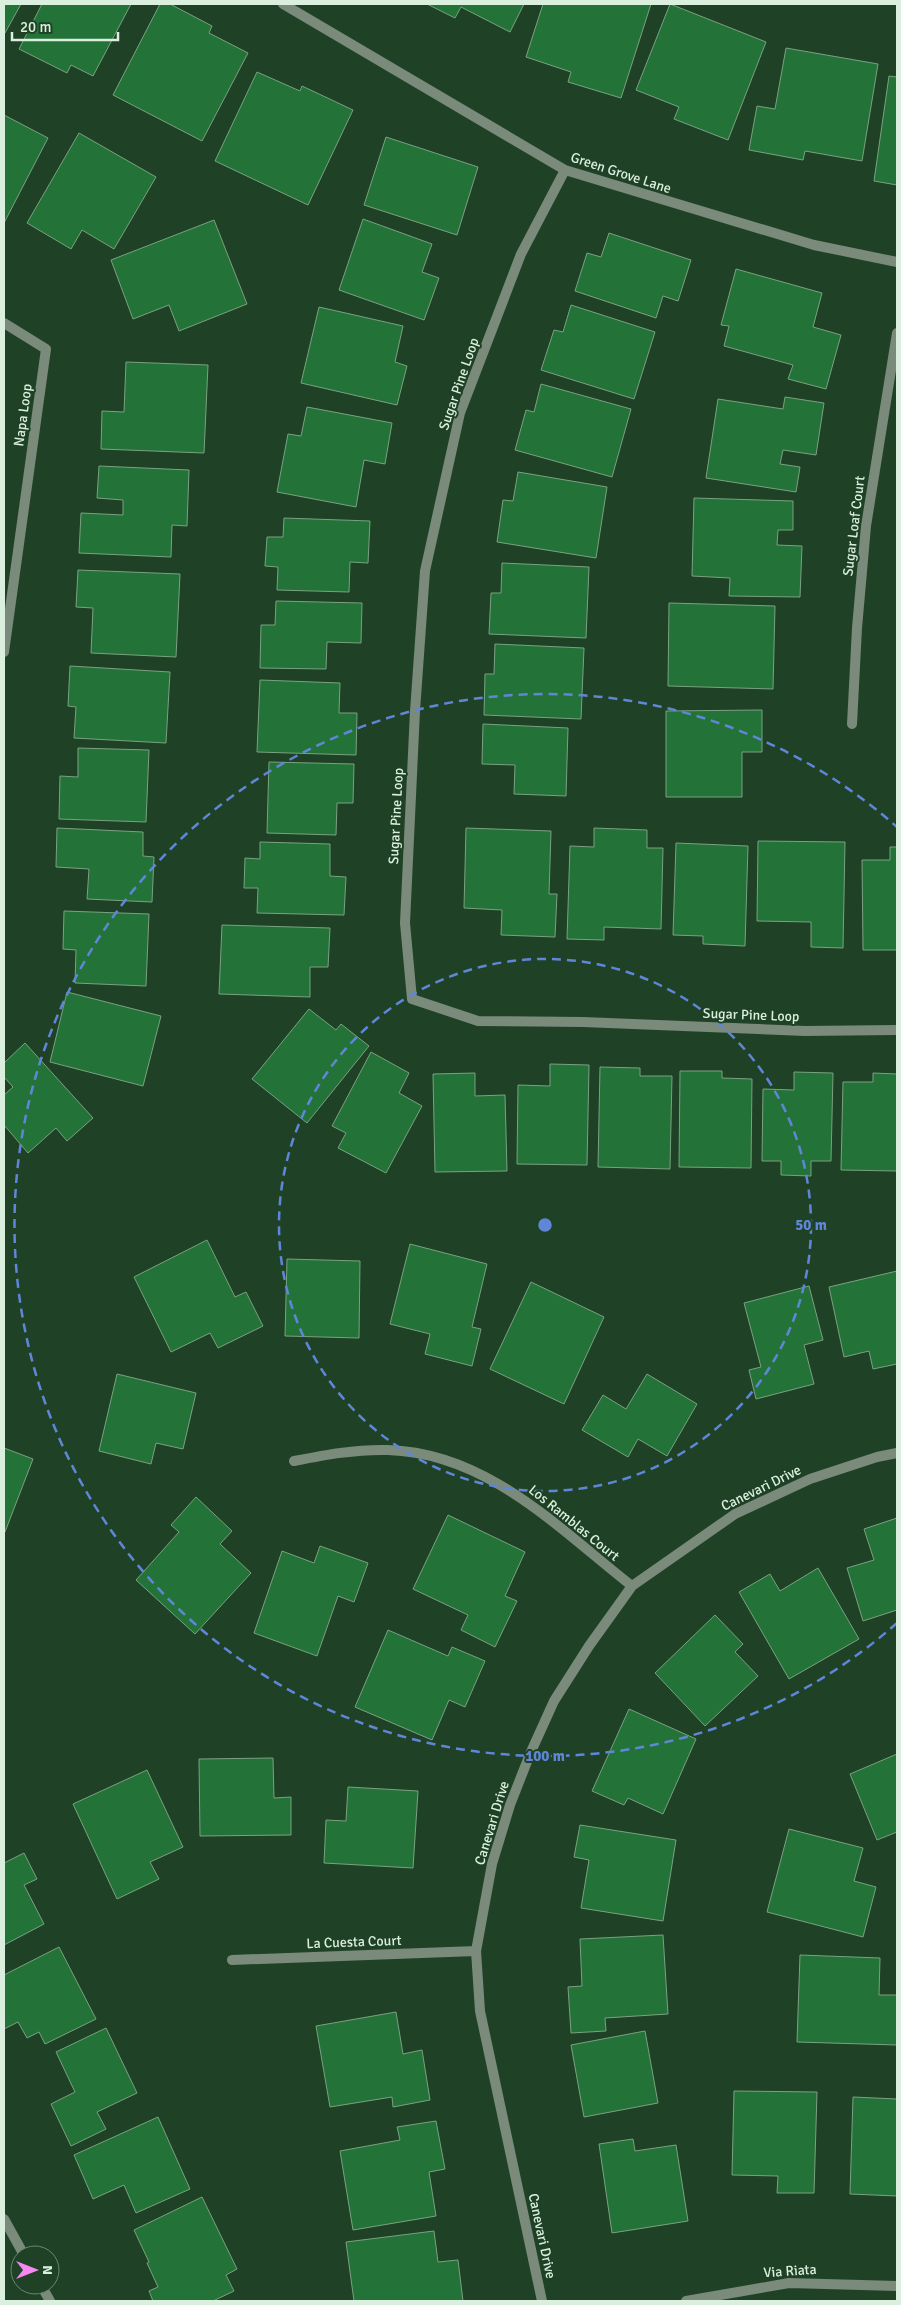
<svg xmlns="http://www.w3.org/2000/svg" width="901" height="2305" font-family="Signika,sans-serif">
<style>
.building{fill:#237339;stroke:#7ba181}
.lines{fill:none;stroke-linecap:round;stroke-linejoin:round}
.minor{stroke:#7a8a7b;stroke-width:10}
.ring{fill:none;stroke:#6086da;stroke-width:2.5;stroke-dasharray:9 6}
.labels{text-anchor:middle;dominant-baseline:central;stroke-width:4;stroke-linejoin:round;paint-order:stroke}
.street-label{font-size:14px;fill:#dbefde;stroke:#1f4226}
.centre{fill:#6086da;stroke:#1f4226;stroke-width:2.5}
.ring-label{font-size:15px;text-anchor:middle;font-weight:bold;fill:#6086da;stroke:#1f4226;stroke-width:4;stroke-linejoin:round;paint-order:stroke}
</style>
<rect width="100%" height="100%" fill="#1f4226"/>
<!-- building -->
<path class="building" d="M4,4H21L5,33H4Z
M42,4H131L93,76L71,65L67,73L19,49Z
M160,4H170L212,26L209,33L248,53L202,141L113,95Z
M427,4H524L510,32L461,7L455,18Z
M543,4H651L621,98L568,82L571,72L526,57Z
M670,4L766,42L728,140L674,119L679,107L636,90Z
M786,48L878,64L862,161L805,151L803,160L749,150L757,106L775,109Z
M257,72L300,91L302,86L353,110L308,205L215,161Z
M889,76L897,77V185L874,181Z
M4,115L48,138L4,223Z
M79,133L156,177L114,249L82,230L71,249L27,223Z
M386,137L478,167L457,235L364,205Z
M363,219L432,244L422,272L439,278L424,320L339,290Z
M214,220L247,304L179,331L169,305L133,319L111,260Z
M609,233L691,260L678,301L663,296L656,318L575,291L587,253L601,257Z
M736,269L822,293L813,327L841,335L826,389L788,379L793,365L724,346L729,326L721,325Z
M571,305L655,332L634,399L541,370L554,330L563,332Z
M319,307L403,326L395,362L407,366L397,405L301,383Z
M126,362L208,365L204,453L101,449L102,411L124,412Z
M541,384L631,409L612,477L515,450L526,410L534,412Z
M785,397L824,403L816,455L783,450L780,464L800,467L796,492L706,478L718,399L783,409Z
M307,407L392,423L385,464L364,460L356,507L277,492L288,434L301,436Z
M99,466L189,470L187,526L172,525L171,557L79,553L81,513L123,515V500L97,498Z
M518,472L607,487L596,558L497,542L503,500L513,501Z
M694,498L793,501V530H778L777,545L802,546L800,597L729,596L730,578L692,576Z
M284,518L370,521L368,563L350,562L349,592L277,590L278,567L265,566L267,537H283Z
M502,563L589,567L586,638L489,634L491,593H501Z
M78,570L180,574L176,657L91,653L93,608L76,607Z
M276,601L362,603L361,643L327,642L326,669L260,668L261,625H275Z
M669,603L775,606L773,689L668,686Z
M495,644L584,648L581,719L484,715L485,674H494Z
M70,666L170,672L166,743L74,738L76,707L68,706Z
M260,680L340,683L339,713H357L356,755L257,752Z
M762,710V752H742V797H666V711Z
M483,724L568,728L566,796L514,794L515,765L482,764Z
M78,748L149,750L146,822L59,819L60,776L78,777Z
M269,762L354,764L353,803H337L336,835L267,833Z
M57,828L143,832V856L154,857L152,902L87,899L89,869L56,867Z
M466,828L551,831L549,894H557L555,937L501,935L502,910L464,908Z
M594,828L647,830V848H663L661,929L604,927V940L567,939L570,846L594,847Z
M758,841L845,842L843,948L811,947V922L757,921Z
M260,842L330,844V876L346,877L344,915L257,913L258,888H244L245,858L260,859Z
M676,843L748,846L745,946L703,944V936L673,935Z
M890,847H897V950H863L862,860H890Z
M64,911L149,914L146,986L75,983L76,950L63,949Z
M222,925L330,928L328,967H310V997L219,994Z
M67,992L161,1016L143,1086L50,1062Z
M309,1009L336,1030L341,1024L369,1046L307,1123L252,1079Z
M25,1043L93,1118L67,1141L56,1128L28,1153L4,1125V1095L13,1087L4,1077V1063Z
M371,1052L409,1073L399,1093L422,1106L386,1173L338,1148L346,1133L332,1126Z
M550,1064L589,1065L587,1165L517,1164L518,1085L550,1086Z
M600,1067L640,1068V1076H672L670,1169L598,1167Z
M680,1071H722V1078L752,1079L751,1168L679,1167Z
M794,1072L833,1073L831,1161H811V1176L781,1175V1161H762L763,1089L794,1090Z
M475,1073V1096L505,1095L507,1171L435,1172L433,1074Z
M873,1073L897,1074V1171L841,1170L843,1082H873Z
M207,1240L235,1297L246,1292L263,1326L218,1348L210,1333L171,1352L134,1277Z
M410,1244L487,1264L472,1327L481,1329L472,1366L425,1354L430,1334L390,1324Z
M287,1259L360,1261L359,1338L285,1336Z
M897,1271V1364L873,1369L869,1351L844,1357L829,1287Z
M531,1282L604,1317L564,1404L490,1369Z
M809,1286L823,1340L804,1345L814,1384L756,1399L749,1370L761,1367L744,1303Z
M117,1374L196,1393L183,1449L156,1443L151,1464L99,1451Z
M647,1374L697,1404L667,1456L638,1439L628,1457L582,1430L603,1395L626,1409Z
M4,1448L33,1459L5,1532H4Z
M196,1497L232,1531L220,1544L251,1573L195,1634L136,1580L179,1532L171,1525Z
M448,1515L525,1552L505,1596L517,1601L495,1647L461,1630L468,1615L413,1589Z
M897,1518V1610L863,1621L847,1568L874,1560L864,1529Z
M320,1546L368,1563L354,1602L338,1596L317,1656L254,1633L282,1551L314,1563Z
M818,1568L859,1639L789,1679L739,1592L770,1574L780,1591Z
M715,1615L743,1644L735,1652L758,1676L705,1726L655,1673Z
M388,1630L448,1656L452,1647L485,1661L465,1707L449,1700L432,1740L355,1707Z
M629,1709L696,1739L663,1814L628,1798L624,1805L592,1791Z
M897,1754V1832L877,1840L850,1774Z
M273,1758L274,1798L291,1797V1835L200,1836L199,1759Z
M147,1770L183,1847L150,1862L159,1879L117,1899L73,1804Z
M348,1787L418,1791L413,1868L324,1863L326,1820L346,1821Z
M580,1825L676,1840L663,1921L581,1908L589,1860L574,1857Z
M789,1829L863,1848L854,1881L876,1887L863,1937L767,1912Z
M24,1853L37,1879L24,1885L44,1924L4,1945V1863Z
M663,1935L668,2014L605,2018L606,2031L571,2033L568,1987L582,1986L580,1939Z
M59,1947L96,2019L45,2044L39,2032L27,2038L18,2022L4,2029V1975Z
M800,1955L880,1958L879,1995H897V2045L797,2042Z
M396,2012L403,2054L422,2050L430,2100L393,2107L392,2097L330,2107L316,2026Z
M106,2028L137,2093L97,2112L106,2129L71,2146L51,2104L75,2092L56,2052Z
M645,2031L658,2103L584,2117L571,2045Z
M734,2091L817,2092L814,2193H777L778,2176L732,2175Z
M853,2097L897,2099V2196L850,2194Z
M158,2117L190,2189L136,2213L124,2185L93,2199L74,2155Z
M436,2121L445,2169L429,2172L436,2216L353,2230L340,2151L400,2140L397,2127Z
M633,2139L635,2151L676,2145L688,2221L612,2233L599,2144Z
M202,2197L237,2269L226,2275L234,2291L213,2301H153L149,2291L158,2287L147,2263L149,2262L134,2230Z
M434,2231L438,2262L458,2260L463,2301H354L346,2242Z"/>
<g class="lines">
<!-- minor -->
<path class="minor" d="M283,4L565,170L814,245L897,262
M565,170L521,254L460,413L425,571L415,711L405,923L412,999L478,1021L583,1022L805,1031L897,1030
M4,323L46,349L4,652
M852,724L857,628L866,526L897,333
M294,1461C325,1455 356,1449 388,1450C488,1453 559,1529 632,1586
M232,1960L476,1951
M4,2219L24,2255
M41,2285L50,2301
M542,2301L480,2011L476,1951L492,1864L510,1805L530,1754L554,1701L589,1646L632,1586L735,1514L810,1479L877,1457L897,1453
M686,2301L789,2283L897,2286"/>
</g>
<!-- distance rings -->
<g class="ring">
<circle cx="545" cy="1225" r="266"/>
<path d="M897 1623A531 531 0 1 1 897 827"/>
</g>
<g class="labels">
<!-- street labels -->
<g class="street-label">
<text transform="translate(621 173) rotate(18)">Green Grove Lane</text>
<text transform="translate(459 384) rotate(-71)">Sugar Pine Loop</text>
<text transform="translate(23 415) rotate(-82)">Napa Loop</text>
<text transform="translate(854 526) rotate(-83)">Sugar Loaf Court</text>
<text transform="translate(396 816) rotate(-87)">Sugar Pine Loop</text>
<text transform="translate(751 1015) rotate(2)">Sugar Pine Loop</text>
<text transform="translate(761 1488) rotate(-26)">Canevari Drive</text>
<text transform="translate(574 1523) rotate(39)">Los Ramblas Court</text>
<text transform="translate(492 1823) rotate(-73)">Canevari Drive</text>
<text transform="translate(354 1942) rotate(-2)">La Cuesta Court</text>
<text transform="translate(542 2236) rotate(78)">Canevari Drive</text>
<text transform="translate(790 2271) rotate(-4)">Via Riata</text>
</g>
</g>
<circle cx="545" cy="1225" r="8" class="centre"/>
<g class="ring-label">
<text x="811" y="1230">50 m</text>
<text x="545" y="1761">100 m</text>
</g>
<!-- border -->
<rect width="901" height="2305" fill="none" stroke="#dbefde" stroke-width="10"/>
<!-- north arrow -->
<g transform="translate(35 2270) rotate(90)"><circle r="24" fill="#1f4226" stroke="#6a8770"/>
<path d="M0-4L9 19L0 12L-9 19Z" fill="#f489f0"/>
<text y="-8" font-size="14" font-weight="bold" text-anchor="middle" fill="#dbefde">N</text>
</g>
<!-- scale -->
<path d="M12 32v8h106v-8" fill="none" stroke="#dbefde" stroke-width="2.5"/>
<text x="20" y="32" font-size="15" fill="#dbefde" stroke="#1f4226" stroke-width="4" paint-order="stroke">20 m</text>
</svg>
